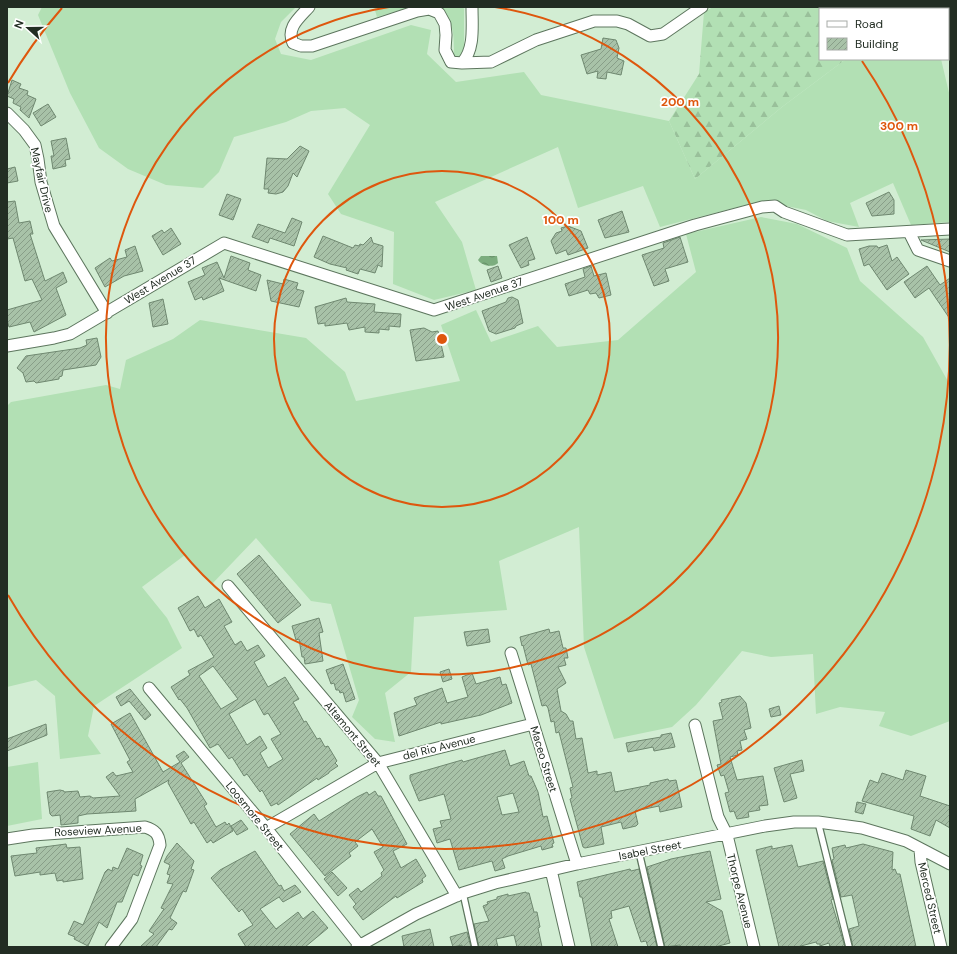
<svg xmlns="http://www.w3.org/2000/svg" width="957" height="954" font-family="'DM Sans',sans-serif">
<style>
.grass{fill:#b2e0b4}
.forest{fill:url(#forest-firs)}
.water{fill:url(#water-waves)}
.building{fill:url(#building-hatch);stroke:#6f8870;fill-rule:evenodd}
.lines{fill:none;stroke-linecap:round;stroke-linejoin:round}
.lane-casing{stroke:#5d765e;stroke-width:8}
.street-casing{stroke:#5d765e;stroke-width:13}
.lane{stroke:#fff;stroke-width:5.5}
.street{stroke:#fff;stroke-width:11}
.ring{fill:none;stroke:#de570d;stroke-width:2}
.labels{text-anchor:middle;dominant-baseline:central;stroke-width:3.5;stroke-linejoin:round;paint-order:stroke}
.street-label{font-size:11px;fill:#222d23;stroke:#fff}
.centre{fill:#de570d;stroke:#fff;stroke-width:2}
.ring-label{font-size:12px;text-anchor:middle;font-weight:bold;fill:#de570d;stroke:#fff;stroke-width:3.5;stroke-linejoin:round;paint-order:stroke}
</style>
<defs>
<pattern id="forest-firs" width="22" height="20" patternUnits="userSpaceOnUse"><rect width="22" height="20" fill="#b2e0b4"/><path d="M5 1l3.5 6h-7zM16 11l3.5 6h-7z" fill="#99c09a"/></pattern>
<pattern id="water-waves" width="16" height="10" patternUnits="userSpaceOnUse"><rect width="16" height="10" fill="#7cad7e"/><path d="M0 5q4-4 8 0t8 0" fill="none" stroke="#658d67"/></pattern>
<pattern id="building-hatch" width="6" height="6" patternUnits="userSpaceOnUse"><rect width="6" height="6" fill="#a8c2a8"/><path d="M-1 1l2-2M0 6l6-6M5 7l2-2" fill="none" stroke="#889e88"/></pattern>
</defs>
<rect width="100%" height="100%" fill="#d2edd3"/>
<!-- grass -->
<path class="grass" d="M42,7H296L281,22L275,39L281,54L311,60L411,25L431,30L427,54L456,82L524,72L541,95L669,121L695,179L782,107L846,59H941L950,97V222L911,225L893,183L850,203L859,227L827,221L806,210L761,201L660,227L643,186L578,208L558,147L435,202L462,242L476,290L434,300L393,284L394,232L341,214L328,194L370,125L345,108L311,111L286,122L234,137L219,172L203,188L166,185L128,169L99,148L70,93L38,15Z
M374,7H410L377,17Z
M434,7H463L464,9V48L459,60L454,55C454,33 455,19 434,7Z
M892,7H950V32H948V9H890Z
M761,217L797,224L847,248L860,281L923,337L950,385V721L911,736L879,726L885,712L840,707L816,714L813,654L771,657L742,651L696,705L672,727L614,739L584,647L579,527L499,561L507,610L414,617L411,672L385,693L395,742L375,739L352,717L359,700L331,604L311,601L256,538L212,584L185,555L142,587L167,618L182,648L94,706L88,736L101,754L60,759L55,696L36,680L7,687V406L11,402L106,385L120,389L126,360L173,339L200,320L306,338L345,372L356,401L460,381L441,325L476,310L491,342L538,326L557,347L618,340L696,272L686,234Z
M38,762L42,819L7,826V767Z"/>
<!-- forest -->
<path class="forest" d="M713,7H892L890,9H820V59H846L782,107L695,179L669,121L699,74L704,12Z"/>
<!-- water -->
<path class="water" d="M481,256H497L498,263C493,268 482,266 478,260Z"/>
<!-- building -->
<path class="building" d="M603,38L616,40L619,48L617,58L624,61L621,75L607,72L606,79L597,78L598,71L587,74L581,55L601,49Z
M12,80L21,84L19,88L28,91L27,95L36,99L29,118L20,110L21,107L13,103L14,99L7,96Z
M48,104L56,117L41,126L33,113Z
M66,138L70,159L65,160L66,166L53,169L51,156H54L51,141Z
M300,146L309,151L297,177L293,173L288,186L283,192L276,194L268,193L269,189H264L267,158L287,159Z
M15,167L18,181L7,183V169Z
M889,192L894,200V214L872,216L866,203Z
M227,194L241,199L233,220L219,215Z
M15,201L19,223L30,221L33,234H30L45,281L63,272L67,282L56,288L66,315L34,332L30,322L9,327L7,320V310L42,300L32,279L25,281L13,238L7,239V202Z
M622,211L629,232L605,238L598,220Z
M292,218L302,222L294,246L270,238L268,243L252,237L258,224L285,233Z
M568,226L581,231L588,248L568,255L566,250L556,254L551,241L556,233L562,231L561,228Z
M171,228L181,244L163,255L152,236L162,230L164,233Z
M323,236L353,248L355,245L359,246L360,244L363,245L371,237L373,243L383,246L382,267L378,265L375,273L360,269L358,274L346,270L347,268L330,264L314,257Z
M527,237L535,259L528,261L529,265L521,268L509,245Z
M680,237L688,262L665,269L669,281L654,286L642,255L664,248L663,243Z
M950,239V252L921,240Z
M887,245L892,261L897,257L909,274L887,290L869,264L864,266L859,249L869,246H877L878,248Z
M135,246L143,271L124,276L105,287L95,268L110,258L112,261L127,257L125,250Z
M231,256L250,263L248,270L261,275L256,291L219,278L224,291L203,300L202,297L195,300L188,282L205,275L202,268L217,262L224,278Z
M498,266L502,278L491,282L487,270Z
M591,266L594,276L606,273L611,295L599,298L596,293L590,294L588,290L569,296L565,284L585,277L583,269Z
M927,266L940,285L950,278V319L929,288L915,298L904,282Z
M284,279L298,283L296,289L304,291L299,307L271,301L267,280L283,284Z
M512,297L518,300L523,323L516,326L515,328L496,334L489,331L482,311L506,302L508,298Z
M346,298L347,302L375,304L374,312L401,314L400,327L389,326V330L379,329V333L365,332V327L349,330L347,323L333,325L325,326V323L318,324L315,307Z
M163,299L168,324L153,327L149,303Z
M424,328L432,332L438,331L444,357L416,361L410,330Z
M97,338L101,357L96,365L63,370L62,376L59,377V379L36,383L34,381L26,382L23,373L17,368L26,356L80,348L87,345L86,340Z
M259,555L301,605L278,623L237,574Z
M198,596L205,608L219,599L232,622L224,626L235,645L241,641L247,651L258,645L265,656L254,662L268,687L285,677L299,699L293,702L304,722L306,721L317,739L320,738L325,747L328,746L337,761L335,763L338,766L329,772V773L318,780L317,778L278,805L277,803L271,806L262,790L260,792L247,774L244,776L232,757L229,759L218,744L210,748L187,708L180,699L179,700L171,687L190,675L188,671L214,657L201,635L198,637L194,629L190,631L178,608ZM213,666L238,699L221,709L199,676ZM255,699L264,715L268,713L281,734L271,739L283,759L268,768L260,753L267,748L260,736L247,745L229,714Z
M319,618L323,632L319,633L323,661L305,664L304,657H302L299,639L296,640L292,626Z
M488,629L490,642L467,646L464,632Z
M549,629L550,633L559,631L563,648H566L568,658H564L566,665L558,667L566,683L557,689L561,711L566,714L570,721H573L576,739L582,738L588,773L597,771V775L611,772L615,792L650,785V783L668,779L669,781L676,780L682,807L660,812L659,806L635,811L638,824L636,826L623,829L621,822L601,827L604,844L585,848L583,847L570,799L572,798L570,788L573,787L559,732L556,733L554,721L551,722L548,708L546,705L542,706L531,664L528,665L523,645L522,646L520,637Z
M343,664L355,699L346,702L343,692L340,693L339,690H336L334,683L331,684L326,670Z
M449,669L452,679L443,682L440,672Z
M472,673L476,684L500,677L502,685L506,684L512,703L481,715L441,724V722L399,736L394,713L417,705L414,698L442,688L447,703L468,697L462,677Z
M130,689L151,715L145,720L129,701L121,706L116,697Z
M740,696L746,703L751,728L744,730L747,739L740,741L742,750L737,751L738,755L730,757L737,780L763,776L768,805L759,806L760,810L748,812L749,817L737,819L734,811L730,812L725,793L729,792L724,775L721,776L717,765L721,764L713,721L723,719L719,703L722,702L721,700Z
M779,706L781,715L771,717L769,709Z
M130,713L163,772L180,762L176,756L184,751L189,757L181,763L207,804L204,806L216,827L225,822L227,825L229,823L233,831L213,843L211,840L207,843L194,822L191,824L168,783L169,780L135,799L136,811L87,814L78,816V823L61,825L60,815L52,816L50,814L47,792L60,790L64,791V792L78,791L80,797L90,796L93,798L120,796L106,777L113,772L116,776L133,772L127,762L130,760L111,724Z
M46,724L47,735L7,751V739Z
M671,733L675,747L654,751L653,747L628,752L626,743L661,737V735Z
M505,750L510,766L524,761L529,776H531L538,792L543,817L547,816L554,843L552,844L553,847L542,850L541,846L508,856L502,859L505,868L495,871L492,861L459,870L450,839L437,843L433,829L442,827L440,821L451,819L444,794L419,801L410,779V775L462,760L463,762ZM513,793L519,812L502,815L497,797Z
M802,760L804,771L790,774L797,798L784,802L774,768Z
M906,770L926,776L920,796L950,806V828L936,820L930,836L911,829L914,816L862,801L870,780L878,783L882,773L903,780Z
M375,791L378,796H381L407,844L393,851L401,868L416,859L426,876L422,879L423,882L397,898L396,896L363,920L353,907L356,904L349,895L358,888L361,892L382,876L381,873L384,870L374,852L383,847L372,829L355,842L358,846L349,853L351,856L325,876L290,834L314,814L319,821L357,797L367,792L369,795Z
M857,802L866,804L863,814L855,812Z
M241,820L248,829L237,835L231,826Z
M177,843L194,861L191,869L194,870L186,892L183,891L170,918L177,923L172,930L169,929L156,947H140L154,934L149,931L164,909L161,908L173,884L167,883L170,875L167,874L170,865L164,862L167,856Z
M66,844L67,848L80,847L83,879L63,882V880L57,881L55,873L40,875V872L15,876L11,856L37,853L36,848Z
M863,844L893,852L892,870L895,869L897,874H900L916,947H853L849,929L859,926L852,895L841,897L832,860L834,859L832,848L845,845L846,848Z
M792,845L798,867L823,861L833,899L831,900L845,947H830L829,943L820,946V944H817L816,942L797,947H779L756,850L772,846V849Z
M127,848L143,855L140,865L142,866L138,876L133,874L122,902H117L107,928L99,922L88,946L74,939L75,937L68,934L74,921L83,925L105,872L108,869L112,871L113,867L118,869Z
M255,851L279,886L281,885L284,891L295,885L301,892L283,902L279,897L260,909L276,929L298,912L303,919L313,911L328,928L305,947H246L238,934L253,925L242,909L239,912L211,878L220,870Z
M710,851L721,899L706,902L722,911L730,943L715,947H680V945L665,947L647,867L671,859Z
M630,869L631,871L639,869L657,947H648L646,941L641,942L629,906L611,911L612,918L609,919L618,947H592L582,897H580L577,882Z
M332,872L347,888L338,896L324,879Z
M526,892V893H529L534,912H537L540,927L538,928L542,947H517L514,935L496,939L498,947H479L474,924L489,921L483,906L488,904L487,902L497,899V897L508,894V896Z
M430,929L434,947H404L402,936Z
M467,932L471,947H462V945L453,947L450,937Z"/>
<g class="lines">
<defs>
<path id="lane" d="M818,822L849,947
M639,852L661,947
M463,893L475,947"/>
<path id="street" d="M309,7C299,18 286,28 293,43L301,46H312L417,11L429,9L439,13L445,24L446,35L445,50L451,62L462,63C475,49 472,26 472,7
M462,63L491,62L536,40L594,21H617L628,24L650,36L663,34L702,7
M7,113L24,130L35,145L38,159L41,182L54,226L107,313
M909,232L918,250L950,261
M7,346L54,338L70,334L224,243L434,310L695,225L762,207L775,206L784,212L847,235L950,229
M228,586L378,763L457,896
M511,653L577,864
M149,688L266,828L360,946
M695,725L718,817L727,835L754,947
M266,828L378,763L533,724
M7,839L33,835L145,827C155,830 159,834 160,845L132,919L111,947
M920,849L921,862L941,947
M551,870L569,947
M357,947L416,914L463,893L495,883L577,864L765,826L794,822H818L862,828L906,841L950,864"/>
</defs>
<!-- lane casing -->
<use href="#lane" class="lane-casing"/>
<!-- street casing -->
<use href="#street" class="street-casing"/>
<!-- lane -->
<use href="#lane" class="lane"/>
<!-- street -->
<use href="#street" class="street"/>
</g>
<!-- distance rings -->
<g class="ring">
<circle cx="442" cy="339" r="168"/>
<path d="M495 7A336 336 0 1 1 389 7"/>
<path d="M8 83A504 504 0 0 1 62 8M862 61A504 504 0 1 1 8 595"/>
</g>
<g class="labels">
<!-- street labels -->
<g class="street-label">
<text transform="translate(42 180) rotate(77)">Mayfair Drive</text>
<text transform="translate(160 280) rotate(-31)">West Avenue 37</text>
<text transform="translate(484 294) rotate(-19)">West Avenue 37</text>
<text transform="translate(353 734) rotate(50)">Altamont Street</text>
<text transform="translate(439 747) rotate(-14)">del Rio Avenue</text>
<text transform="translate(544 759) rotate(73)">Maceo Street</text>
<text transform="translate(255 816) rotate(51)">Loosmore Street</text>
<text transform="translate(98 830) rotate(-3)">Roseview Avenue</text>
<text transform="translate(650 850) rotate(-11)">Isabel Street</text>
<text transform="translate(740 891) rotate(76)">Thorpe Avenue</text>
<text transform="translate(930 898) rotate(77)">Merced Street</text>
</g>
</g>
<circle cx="442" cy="339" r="6" class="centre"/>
<g class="ring-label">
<text x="680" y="106">200 m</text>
<text x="899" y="130">300 m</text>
<text x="561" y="224">100 m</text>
</g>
<!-- border -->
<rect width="957" height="954" fill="none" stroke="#222d23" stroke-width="16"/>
<!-- legend -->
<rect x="819" y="8" width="130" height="52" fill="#ffffff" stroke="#a7aba7"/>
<rect x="827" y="21" width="20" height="6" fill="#ffffff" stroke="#a7aba7"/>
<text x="855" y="28" font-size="12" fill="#222d23">Road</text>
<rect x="827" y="38" width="20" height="12" fill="url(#building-hatch)" stroke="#a7aba7"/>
<text x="855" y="48" font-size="12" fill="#222d23">Building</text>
<!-- north arrow -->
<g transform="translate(28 28) rotate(291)" stroke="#ffffff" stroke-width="3" paint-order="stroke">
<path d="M0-3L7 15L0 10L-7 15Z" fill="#222d23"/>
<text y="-6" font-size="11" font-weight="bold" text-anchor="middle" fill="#222d23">N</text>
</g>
</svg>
